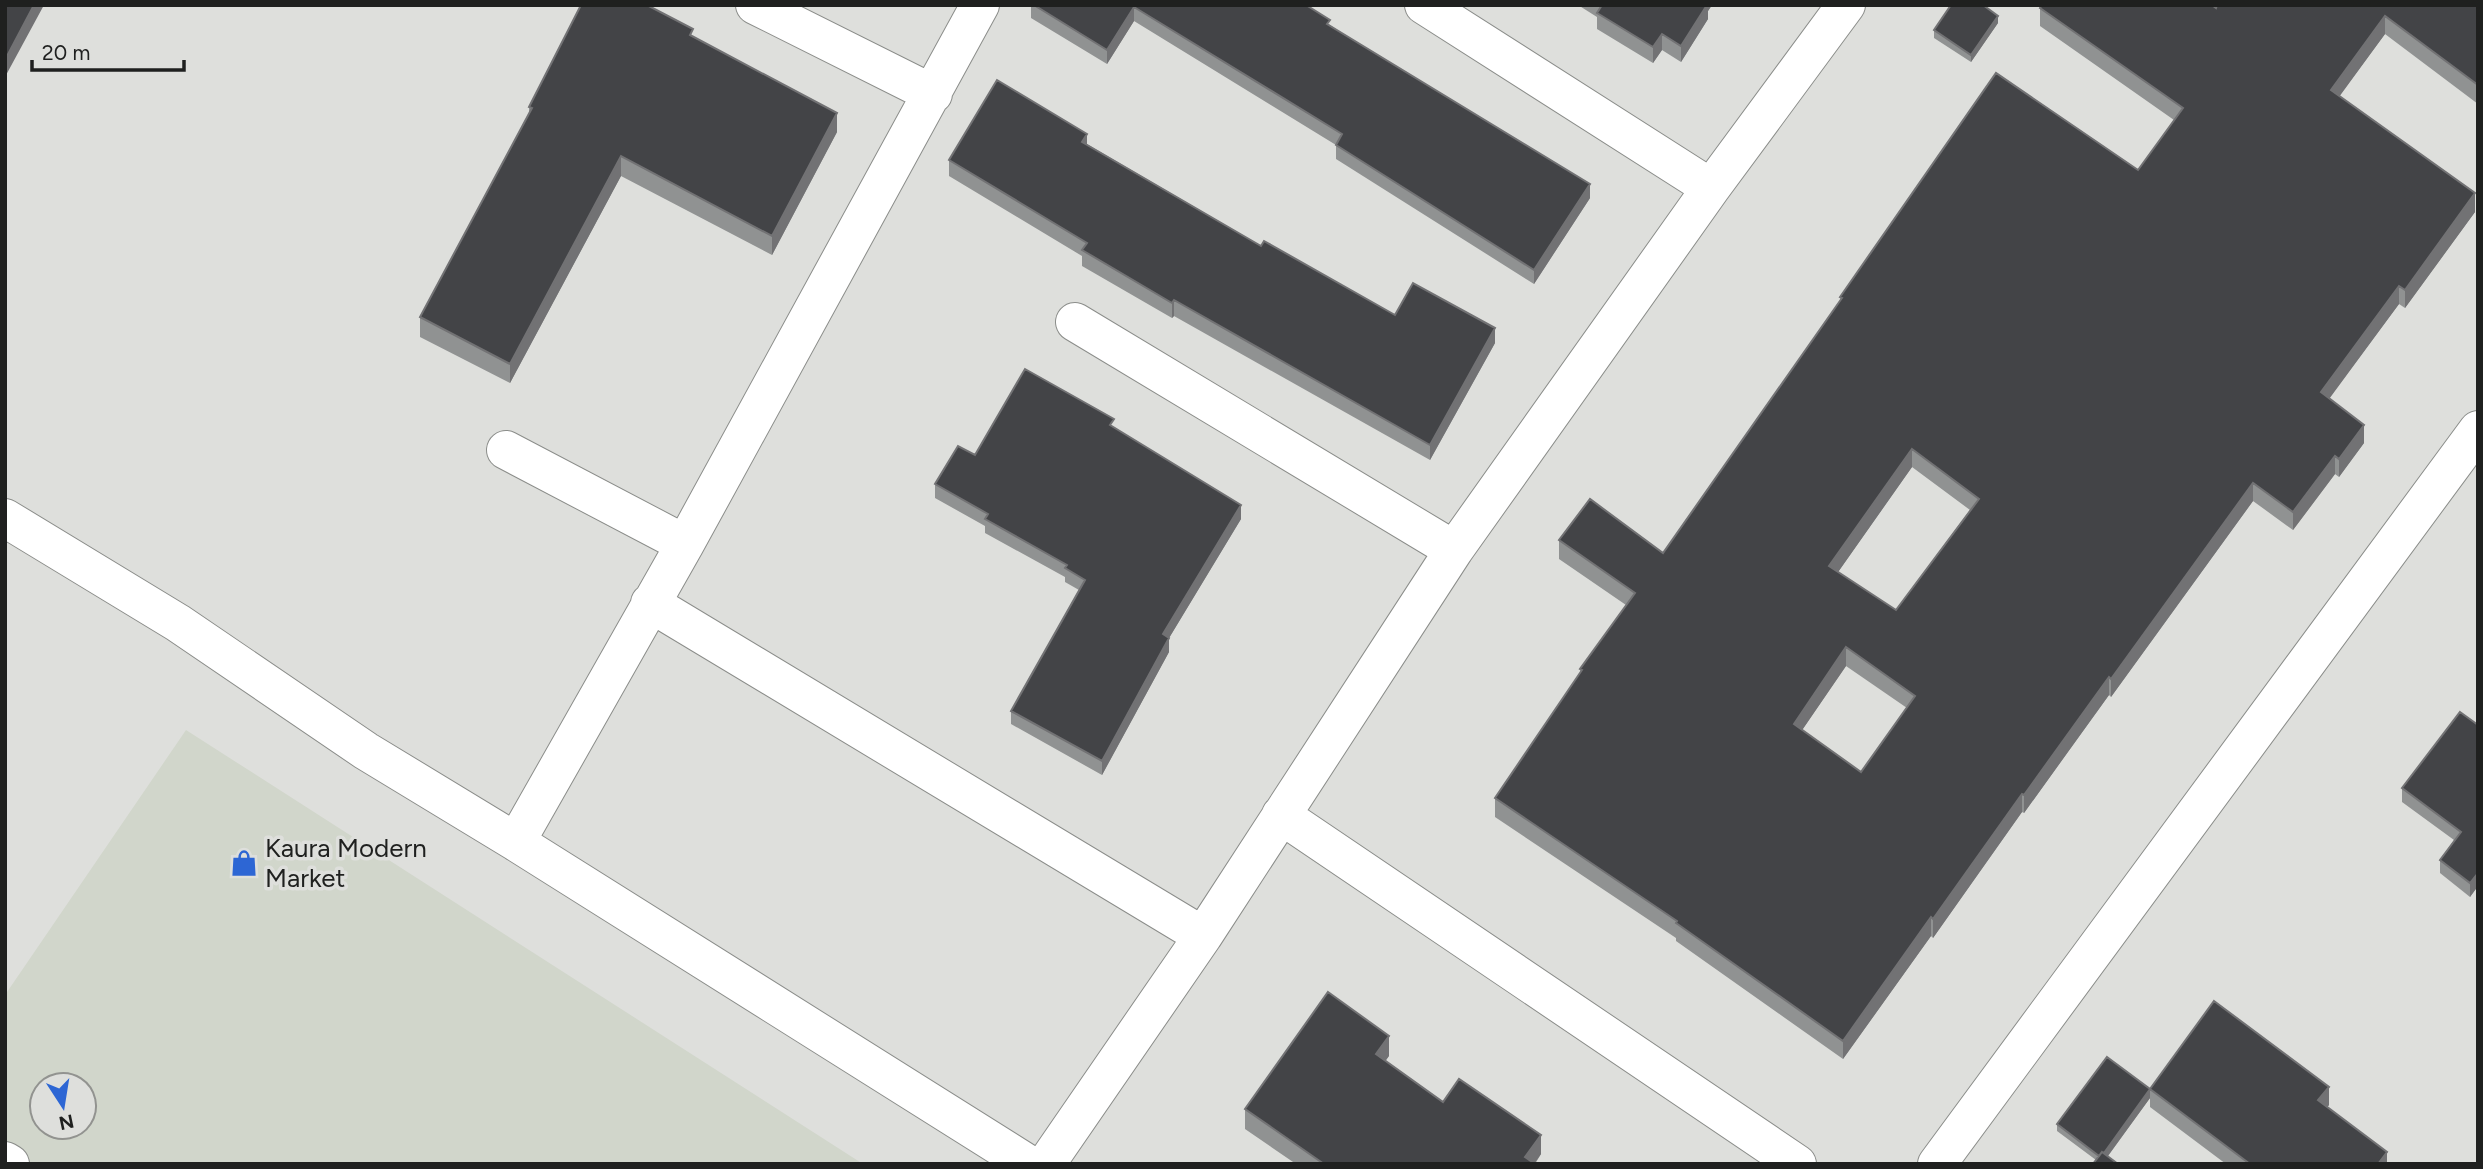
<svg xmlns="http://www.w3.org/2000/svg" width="2483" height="1169" font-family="Figtree,sans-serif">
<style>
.built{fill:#d1d6cb;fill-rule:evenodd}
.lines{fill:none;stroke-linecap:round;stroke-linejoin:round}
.minor-casing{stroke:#8b8d8a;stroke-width:40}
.minor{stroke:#fff;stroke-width:38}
.wall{fill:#909292;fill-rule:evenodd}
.shaded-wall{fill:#727274}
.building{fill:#434447;stroke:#727274;stroke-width:2;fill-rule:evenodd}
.labels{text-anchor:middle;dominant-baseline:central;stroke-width:7;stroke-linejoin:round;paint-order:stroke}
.poi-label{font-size:26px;fill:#1f201f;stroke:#dedfdc;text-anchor:start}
</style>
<rect width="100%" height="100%" fill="#dedfdc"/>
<!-- built -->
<path class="built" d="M186,730L863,1164H5V995ZM42,1085H84V1127H42Z"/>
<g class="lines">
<defs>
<path id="minor" d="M755,5L933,94
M1424,5L1711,188
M1075,322L1454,550
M506,450L685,544
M5,518L178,623L366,751L516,842L1028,1164
M650,603L1203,936
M1281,815L1797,1164
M516,842L685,544L980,5
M5,1161L10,1164
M1046,1164L1203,936L1454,550L1711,188L1846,5
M1937,1164L2478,430"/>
</defs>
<!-- minor casing -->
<use href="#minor" class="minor-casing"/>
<!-- minor -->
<use href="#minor" class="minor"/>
</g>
<!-- wall -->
<path class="wall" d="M1031,5H1306L1330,25L1590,198L1534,284L1336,159V145L1134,21L1107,64L1031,18Z
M1578,5H1712L1708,11V19L1681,62L1662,50L1653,63L1597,29V17Z
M2478,5V104L2385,34L2339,96L2475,212L2405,308L2399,304L2329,398L2364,443L2339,477L2335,474L2293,530L2253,501L2111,697L2109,695L2024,813L2022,812L1933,938L1931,936L1843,1059L1676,941V938L1495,817V798L1580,673V669L1626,605L1559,559V540L1663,553L1840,301V297L2138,170L2174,120L2040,26V8ZM1912,467L1970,510L1896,610L1838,572ZM1846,666L1907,708L1861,772L1802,730Z
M1998,23L1971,62L1934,38V30Z
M693,37L837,132L772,255L621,176L510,383L420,337V317L529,114V107Z
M1087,144L1261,246L1395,315L1495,343L1430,460L1174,316L1172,318L1082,266V256L949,176V160Z
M1114,427L1241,519L1169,638V652L1102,775L1011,724V711L1079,590L1065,582V577L985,533V526L935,498V484L975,455Z
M2478,725V886L2470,897L2440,873V860L2454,840L2402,802V788Z
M1389,1056L1385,1061L1443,1102L1541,1154L1535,1164H1296L1245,1129V1109Z
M2150,1088L2329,1105L2327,1107L2387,1164H2226L2150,1107V1098L2108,1156L2096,1160L2057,1131V1124Z"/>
<!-- shaded-wall -->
<path class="shaded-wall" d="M34,5H44L5,77V60Z
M1704,5H1712L1708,11V19L1681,62V46Z
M1134,7V21L1107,64V50Z
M1998,16V23L1971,62V55Z
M2385,16V34L2331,108V90Z
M1662,34V50L1653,63V47Z
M837,113V132L772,255V236Z
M1087,134V150L1082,142Z
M621,156V176L510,383V364Z
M1590,184V198L1534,284V270Z
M2475,193V212L2405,308V290Z
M2399,286V304L2321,410V392Z
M1174,300V316L1172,318V303Z
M1495,328V343L1430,460V445Z
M2364,425V443L2339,477V459Z
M1912,449V467L1829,585V566Z
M2335,456V474L2293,530V512Z
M2253,483V501L2111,697V679Z
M1241,505V519L1163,648V634Z
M1169,638V652L1102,775V761Z
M1846,647V666L1794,742V724Z
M2109,677V695L2024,813V795Z
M2022,794V812L1933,938V919Z
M2478,873V886L2470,897V883Z
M1931,917V936L1843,1059V1041Z
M1389,1036V1056L1376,1074V1054Z
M2329,1087V1105L2318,1118V1100Z
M2150,1090V1098L2102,1164L2101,1157Z
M1541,1135V1154L1534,1164L1525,1157Z
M2387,1152V1164H2378Z"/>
<!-- building -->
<path class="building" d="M5,5H34L5,60Z
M581,5H647L693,29L690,35L837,113L772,236L621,156L510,364L420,317L532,108L529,107Z
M1034,5H1306L1330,20L1327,24L1590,184L1534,270L1336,145L1342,134L1134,7L1107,50Z
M1602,5H1707L1681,46L1662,34L1653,47L1597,13Z
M1951,5H1983L1998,16L1971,55L1934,30Z
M2042,5H2212L2216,8L2217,5H2478V85L2385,16L2331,90L2475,193L2405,290L2399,286L2321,392L2364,425L2339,459L2335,456L2293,512L2253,483L2111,679L2109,677L2024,795L2022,794L1933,919L1931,917L1843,1041L1676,923L1677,921L1495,798L1582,670L1580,669L1635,593L1559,540L1590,499L1663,553L1842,298L1840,297L1996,73L2138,170L2183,108L2040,8ZM1912,449L1979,499L1896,610L1829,566ZM1846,647L1915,696L1861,772L1794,724Z
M997,80L1087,134L1082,142L1261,246L1264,241L1395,315L1413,283L1495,328L1430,445L1174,300L1172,303L1082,250L1087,243L949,160Z
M1025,369L1114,419L1110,425L1241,505L1163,634L1169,638L1102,761L1011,711L1085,580L1065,568L1067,565L985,519L988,514L935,484L958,446L975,455Z
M2460,712L2478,725V873L2470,883L2440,860L2461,832L2402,788Z
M1328,992L1389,1036L1376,1054L1443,1102L1459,1079L1541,1135L1525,1157L1535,1164H1324L1245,1109Z
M2214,1001L2329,1087L2318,1100L2387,1152L2378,1164H2250L2150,1089Z
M2107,1057L2150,1089L2104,1153L2102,1152L2099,1156L2057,1124Z
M2102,1152L2118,1164H2093Z"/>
<!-- icons -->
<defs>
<symbol id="shop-bare" viewBox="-9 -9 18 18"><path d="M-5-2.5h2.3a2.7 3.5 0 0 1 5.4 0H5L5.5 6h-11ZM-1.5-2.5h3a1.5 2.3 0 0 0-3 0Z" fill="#2d66d4" stroke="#dedfdc" stroke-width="2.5" paint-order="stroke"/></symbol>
</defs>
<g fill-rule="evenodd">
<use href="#shop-bare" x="225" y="844" width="38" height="38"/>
</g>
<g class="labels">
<!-- poi labels -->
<g class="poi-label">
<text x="265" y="848">Kaura Modern<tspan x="265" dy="30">Market</tspan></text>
</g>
</g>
<!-- border -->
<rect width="2483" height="1169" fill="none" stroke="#1f201f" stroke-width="14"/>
<!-- north arrow -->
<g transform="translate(63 1106) rotate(168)"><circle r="33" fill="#dedfdc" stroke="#929390" stroke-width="2"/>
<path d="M0-5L12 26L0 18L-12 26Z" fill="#2d66d4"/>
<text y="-10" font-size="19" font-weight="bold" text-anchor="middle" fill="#1f201f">N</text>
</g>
<!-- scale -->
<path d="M32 60v10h152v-10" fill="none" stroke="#1f201f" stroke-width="3.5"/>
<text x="42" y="60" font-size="21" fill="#1f201f" stroke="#dedfdc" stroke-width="5" paint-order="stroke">20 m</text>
</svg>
